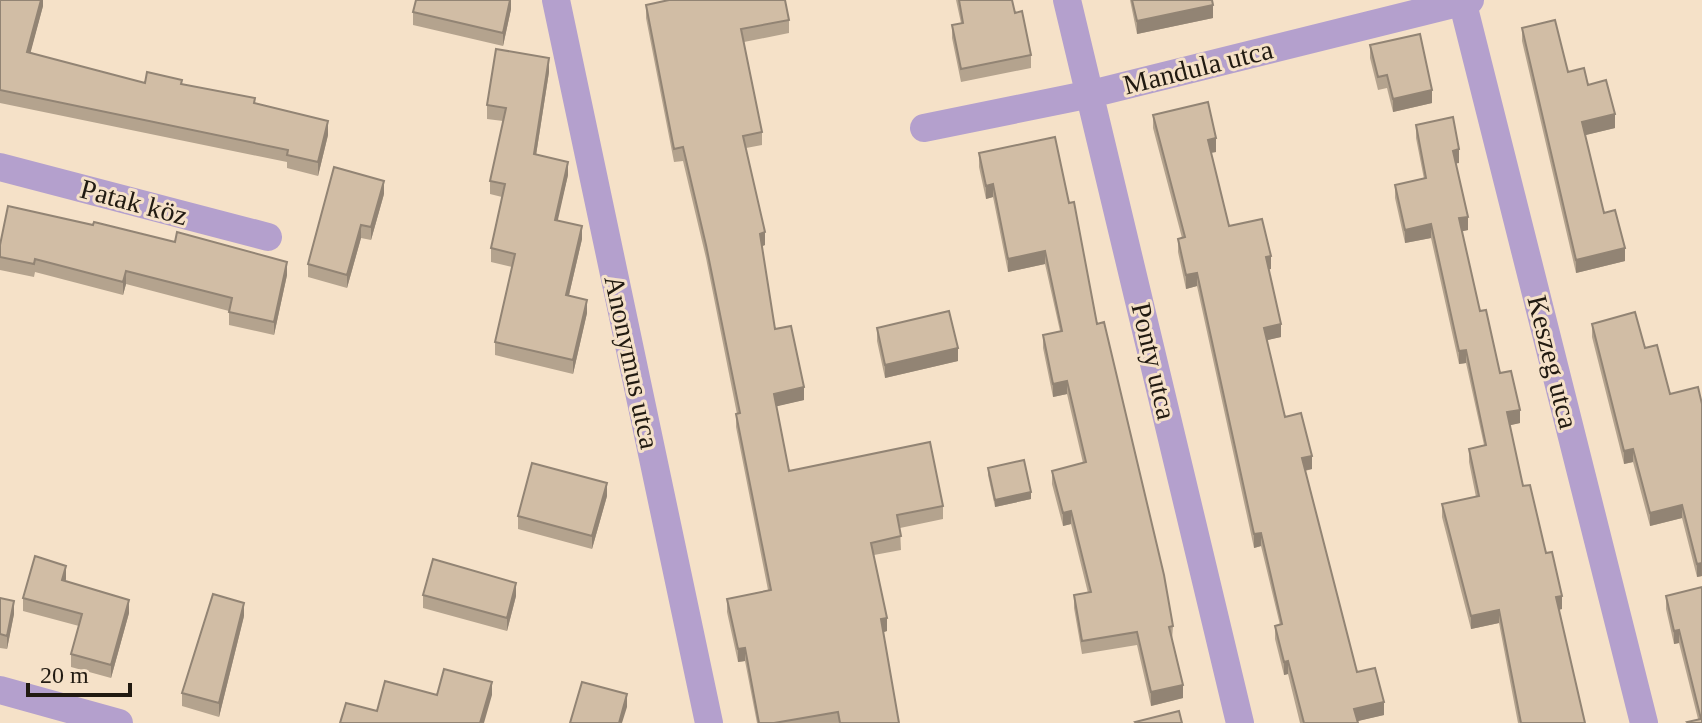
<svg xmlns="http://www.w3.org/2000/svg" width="1702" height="723" font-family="'Times New Roman',serif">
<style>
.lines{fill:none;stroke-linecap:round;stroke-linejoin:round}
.minor{stroke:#b4a0cd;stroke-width:28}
.wall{fill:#b4a38e}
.shaded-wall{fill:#928474}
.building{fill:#d1bda5;stroke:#928474;stroke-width:2}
.labels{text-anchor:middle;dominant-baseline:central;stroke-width:6;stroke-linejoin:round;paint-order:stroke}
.street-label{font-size:28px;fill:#211a11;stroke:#f5e1c8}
</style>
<rect width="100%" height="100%" fill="#f5e1c8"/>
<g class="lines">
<!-- minor -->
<path class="minor" d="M556,0L709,723
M1067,0L1240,723
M1462,0L1644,723
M924,128L1091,94L1470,0
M0,167L268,237
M0,690L119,723"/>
</g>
<!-- wall -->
<path class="wall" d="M0,0H43V6L30,53L145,83L182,84L255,103L328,135L318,176L287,168V162L0,103Z
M511,0V9L503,46L413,25V12Z
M956,0H1012L1015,13L1031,55V68L961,82L952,38V25L961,23Z
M1130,0H1212L1213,18L1137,34Z
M646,5L789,20V33L744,42L762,132V145L746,148L765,245L762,246L775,329L804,400L776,406L789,471L943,506V519L900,528L901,550L874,555L887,631L883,632L899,723H757L745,661L738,662L727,612V599L768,590L736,427V414H737L706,258L683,161L674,162L646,18Z
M1522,28L1568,72L1588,85L1615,128L1585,135L1604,213L1625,261L1576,273L1522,41Z
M1370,45L1432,103L1393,112L1387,88L1378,90L1370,58Z
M549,72L536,155L568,175L557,220L582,239L569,295L587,313L573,374L495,355V342L512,267L491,262V248L502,197L490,194V181L503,121L487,119V105Z
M1153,115L1216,152L1211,153L1229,226L1271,269H1269L1281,337L1267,340L1285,417L1312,469L1305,471L1357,672L1384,715L1357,721L1358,723H1300L1288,674L1284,675L1275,639V626L1280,625L1261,546L1254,548L1197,286L1186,289L1178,252V239L1182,238L1153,128Z
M1416,125L1459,163H1456L1468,230L1462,231L1480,311L1500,373L1520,423L1510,425L1523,486L1546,553L1562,609L1559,610L1585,723H1518L1499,623L1471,629L1442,517V504L1476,497L1469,462V449L1484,445L1466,363L1459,364L1431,238L1405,243L1395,198V185L1424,179L1416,138Z
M979,153L1069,203L1097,324L1173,626L1172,640L1183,698L1151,706L1137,645L1082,654L1074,608V595L1088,593L1071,524L1063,526L1052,484V471L1083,463L1067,394L1053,397L1043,348V335L1060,331L1045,264L1008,272L993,197L986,199L979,167Z
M384,194L371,240L361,238L347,288L308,277V264Z
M0,245L287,275L274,335L229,325V311L126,284L123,295L35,272L34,277L0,270Z
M1592,324L1645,348L1670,394L1702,404V576L1697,577L1682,518L1650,526L1633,462L1624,464L1592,337Z
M877,328L958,361L885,378L877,341Z
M988,468L1031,499L995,507L988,475Z
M607,496L592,549L518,529V516Z
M66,579V581L129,613L111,678L71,667V654L79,626L23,611V598Z
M1702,587V723L1698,719L1679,643L1674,644L1666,609V596Z
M423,595L516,596L507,631L423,608Z
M0,598L14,614L7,649L0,648Z
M244,616L219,717L182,706V693Z"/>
<!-- shaded-wall -->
<path class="shaded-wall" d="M41,0H43V6L27,66V52Z
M510,0H511V9L503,46V33Z
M1213,5V18L1137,34V21Z
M549,58V72L534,168V154Z
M1432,90V103L1393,112V99Z
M1615,114V128L1582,136V122Z
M328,121V135L318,176V162Z
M1216,138V152L1208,153V140Z
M1459,149V163L1453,164V151Z
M568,162V175L555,233V220Z
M384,181V194L371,240V227Z
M993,184V197L986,199V186Z
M1468,217V230L1459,232V218Z
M1431,224V238L1405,243V230Z
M361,225V238L347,288V275Z
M582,226V239L566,308V295Z
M765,232V245L760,247V234Z
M1625,248V261L1576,273V260Z
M1045,251V264L1008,272V259Z
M1271,256V269L1266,270V257Z
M287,262V275L274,335V322Z
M126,271V284L123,295V282Z
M1197,273V286L1186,289V275Z
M587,300V313L573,374V360Z
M1281,324V337L1264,341V328Z
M958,348V361L885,378V365Z
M1466,350V363L1459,364V351Z
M1067,381V394L1053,397V384Z
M804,387V400L774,407V394Z
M1520,410V423L1507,426V412Z
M1633,449V462L1624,464V451Z
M1312,456V469L1302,471V458Z
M607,483V496L592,549V536Z
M1031,492V499L995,507V500Z
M1682,505V518L1650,526V513Z
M1071,511V524L1063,526V513Z
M1261,533V546L1254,548V534Z
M1702,563V576L1697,577V564Z
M66,566V579L62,593V580Z
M516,583V596L507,631V618Z
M1562,596V609L1556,610V597Z
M129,600V613L111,678V665Z
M14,601V614L7,649V636Z
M244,603V616L219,717V703Z
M1499,610V623L1471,629V616Z
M887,618V631L881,633V619Z
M1679,630V643L1674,644V631Z
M745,648V661L738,662V649Z
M1288,661V674L1284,675V662Z
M492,682V695L484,723H480Z
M1183,685V698L1151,706V692Z
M627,694V707L622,723H619Z
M1384,702V715L1354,722V709Z"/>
<!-- building -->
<path class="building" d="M0,0H41L27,52L145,83L147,72L182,80L181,84L255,98L254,103L328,121L318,162L287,155L288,150L0,90Z
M416,0H510L503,33L413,12Z
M669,0H785L789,20L741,29L762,132L743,136L765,232L760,234L775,329L791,326L804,387L774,394L789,471L930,442L943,506L897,515L901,536L871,543L887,618L881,619L899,723H840L838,712L774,723H759L745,648L738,649L727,599L771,590L736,414L740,413L706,245L683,147L674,149L646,5Z
M959,0H1012L1015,13L1022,11L1031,55L961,69L952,25L963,23Z
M1132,0H1212L1213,5L1137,21Z
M1555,20L1568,72L1584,68L1588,85L1606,80L1615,114L1582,122L1604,213L1615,210L1625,248L1576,260L1522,28Z
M1420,34L1432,90L1393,99L1387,75L1378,77L1370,45Z
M496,49L549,58L534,154L568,162L555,220L582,226L566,295L587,300L573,360L495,342L515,254L491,248L505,184L490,181L506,108L487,105Z
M1208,102L1216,138L1208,140L1229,226L1262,219L1271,256L1266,257L1281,324L1264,328L1285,417L1301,413L1312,456L1302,458L1357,672L1375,668L1384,702L1354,709L1358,723H1304L1288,661L1284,662L1275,626L1282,624L1261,533L1254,534L1197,273L1186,275L1178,239L1185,237L1153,115Z
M1453,117L1459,149L1453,151L1468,217L1459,218L1480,311L1486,310L1500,373L1511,371L1520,410L1507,412L1523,486L1530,485L1546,553L1552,552L1562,596L1556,597L1585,723H1521L1499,610L1471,616L1442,504L1479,496L1469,449L1486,445L1466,350L1459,351L1431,224L1405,230L1395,185L1426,178L1416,125Z
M1055,137L1069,203L1074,202L1097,324L1104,322L1164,575L1173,626L1169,627L1183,685L1151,692L1137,632L1082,641L1074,595L1091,592L1071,511L1063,513L1052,471L1086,462L1067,381L1053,384L1043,335L1062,331L1045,251L1008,259L993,184L986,186L979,153Z
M334,167L384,181L371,227L361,225L347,275L308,264Z
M8,206L93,225L94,222L175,242L177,232L287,262L274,322L229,312L232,298L126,271L123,282L35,259L34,264L0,257V245Z
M949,311L958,348L885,365L877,328Z
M1635,312L1645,348L1657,345L1670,394L1698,387L1702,404V563L1697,564L1682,505L1650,513L1633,449L1624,451L1592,324Z
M1024,460L1031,492L995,500L988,468Z
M532,463L607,483L592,536L518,516Z
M35,556L66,566L62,580L129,600L111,665L71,654L82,614L23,598Z
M433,559L516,583L507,618L423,595Z
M1702,587V723H1688L1687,722L1701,719L1679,630L1674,631L1666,596Z
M213,594L244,603L219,703L182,693Z
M0,598L14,601L7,636L0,634Z
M444,669L492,682L480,723H340L346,703L377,711L385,681L437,695Z
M582,682L627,694L619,723H570Z
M1179,711L1182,723H1136L1135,722Z"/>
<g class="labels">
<!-- street labels -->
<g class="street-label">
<text transform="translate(1198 67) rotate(-14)">Mandula utca</text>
<text transform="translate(134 202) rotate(15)">Patak köz</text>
<text transform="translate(1154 361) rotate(77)">Ponty utca</text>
<text transform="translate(632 362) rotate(78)">Anonymus utca</text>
<text transform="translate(1553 362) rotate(76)">Keszeg utca</text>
</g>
</g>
<!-- scale -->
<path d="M28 683v12h102v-12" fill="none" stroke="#211a11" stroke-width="4"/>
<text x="40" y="683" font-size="24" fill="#211a11" stroke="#f5e1c8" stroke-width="6" paint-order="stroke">20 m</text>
</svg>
